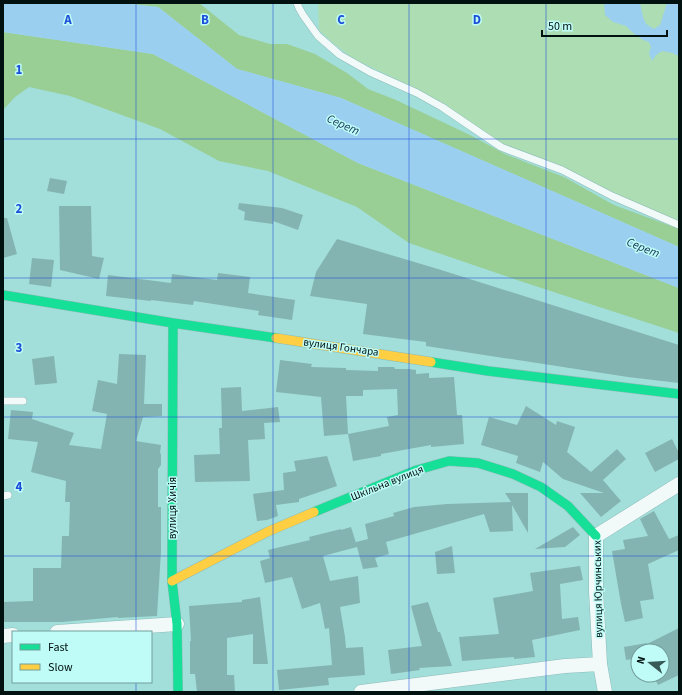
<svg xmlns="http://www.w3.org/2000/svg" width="682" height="695" font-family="'Source Sans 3',sans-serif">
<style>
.green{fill:#adddb2}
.forest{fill:#99cf94}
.water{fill:#9bcff0}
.building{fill:#84b4b1;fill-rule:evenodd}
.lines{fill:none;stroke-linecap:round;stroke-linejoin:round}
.lane-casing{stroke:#8bbbb8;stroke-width:8}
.street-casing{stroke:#8bbbb8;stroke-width:15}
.fast-casing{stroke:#8bbbb8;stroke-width:10}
.slow-casing{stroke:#8bbbb8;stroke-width:10}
.lane{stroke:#f1faf9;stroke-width:7}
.street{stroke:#f1faf9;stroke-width:14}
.fast{stroke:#16e098;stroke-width:9}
.slow{stroke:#ffcf43;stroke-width:9}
.grid{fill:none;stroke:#1d4ed8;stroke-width:1;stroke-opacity:0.55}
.labels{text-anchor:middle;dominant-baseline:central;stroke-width:3;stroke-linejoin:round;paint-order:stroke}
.street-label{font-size:11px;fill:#001110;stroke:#bffcf7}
.water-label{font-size:12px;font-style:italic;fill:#133455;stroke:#bffcf7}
.grid-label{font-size:13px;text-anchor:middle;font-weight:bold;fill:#1d4ed8;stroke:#bffcf7;stroke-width:3;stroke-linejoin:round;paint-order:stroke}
</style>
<rect width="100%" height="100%" fill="#a2deda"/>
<!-- green -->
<path class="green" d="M318,3H679V221L673,219L614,193L564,167L503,144L447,106V105L411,86L354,59L333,43L319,30Z"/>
<!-- forest -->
<path class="forest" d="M122,3H199L239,35L270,44H287L315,54L347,73L368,89L396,100L472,136L505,154L564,177L614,205L679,229V247L341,98L237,69L158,7Z
M3,32L153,54L358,163L679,288V333L520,281L409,243L357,207L268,171L219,161L160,129L70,96L29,87L15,97L3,110Z"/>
<!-- water -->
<path class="water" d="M3,3H122L158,7L237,69L341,98L679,247V288L358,163L153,54L3,32Z
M604,3H640L643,17L646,24L654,29L660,25L667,3H679V56L672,53L662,51L656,55L652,61L649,53L651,47L649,42L643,40L632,32L626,26L613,22L605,15Z"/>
<!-- building -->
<path class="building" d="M50,178L67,181L64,194L47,191Z
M239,203L282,208L303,215L298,230L273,221V224L244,220L245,212L238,209Z
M59,206H91L92,256L104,258L99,279L60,270Z
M3,218H7L17,254L3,258Z
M337,239L438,269L679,345V383L628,377L426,346V342L363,334L367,304L310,296L316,272Z
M32,258L54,260L51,287L29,284Z
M218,273L250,277L248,293L295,300L292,320L258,315L259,311L194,301L193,305L151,300V301L106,296L108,275L171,283L172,274L217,280Z
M119,354L146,355L144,404H162V416L143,417L136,441L161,445L160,453L161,454V465L158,469V507H161V551L157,616L118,618V617L62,622H3V602L33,601V568H61L62,536H69L70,502H65L66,481L31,472L38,442L8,439L11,410L33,412L32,419L74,433L69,445L101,449L107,414L92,411L98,380L117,384Z
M54,356L57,383L35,385L32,359Z
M280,360L312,364L311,367L346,368V370L378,371V367H394L395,369H409L416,370V374L429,373V378L454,377L457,415H462L464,444L431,447V445L381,454V456L353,461L348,434L324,436L321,397L276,392ZM397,389L398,415L387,417L389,426L348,434L346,396H363V390Z
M241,387L242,411L278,407L280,422L264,423L265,439L248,440L250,481L195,482L194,455L220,454L219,428H222L221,388Z
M526,406L556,425L557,421L575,427L567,452L591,472L617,449L626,459L603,480L621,501L601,517L580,493H604L563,479L543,462L540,472L516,463L518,456L481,445L489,417L517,425Z
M672,439L679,453V459L655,472L645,453Z
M327,456L337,486L299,499V502L276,505L278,516L267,520L257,521L253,494L284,490L283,473L296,471L294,461Z
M505,493H528V533L512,505L513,531L490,532L484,514L386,542L389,554L375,558L378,567L363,569L357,547L323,556L330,581L358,576L360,603L340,607L345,637L346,648L363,647L365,675L328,678L329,685L279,690L277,670L332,665L329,628L325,629L320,603L302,609L292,577L265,583L260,561L270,558L268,550L310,540L309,537L341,529V530L351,527L356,543V542L368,539L365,524L394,516L393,513L414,507L447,504L511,502Z
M654,511L669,539L679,535V550L648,564L654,599L640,601L643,618L625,622L621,604L612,551L625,549L623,540L648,536L640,519Z
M573,527L580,535L565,547L535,549Z
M452,546L455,573L437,574L435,552Z
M580,566L583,580L560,584L562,619L578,617L580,630L532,640L535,657L514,659V657L462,661L459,637L499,634L493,598L533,591L530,573Z
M260,597L268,664H253V634L227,638V675H234L235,692H197L195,674H190V641H191L189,606L242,602V600Z
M428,602L438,632H440L452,666L419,668L420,670L391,674L388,650L422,646L411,606Z
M679,628V675L658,685L653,675H662V651H638V658L626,660L624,647L647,643V644Z"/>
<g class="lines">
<defs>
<path id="lane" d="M297,3L299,8L303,15L318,36L340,55L370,72L417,93L442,107L501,147L562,170L612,196L672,222L679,225
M3,401H23
M3,496L8,495"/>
<path id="street" d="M57,632L177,624
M3,636L13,635
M361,692L565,666L600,664
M605,692L600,664L596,591V536L679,484"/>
<path id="fast" d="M3,295L173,323L276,338
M173,323L172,581L177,624L178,692
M431,362L488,371L679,394
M314,512L417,470L449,461L478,463L513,474L541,487L568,506L596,536"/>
<path id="slow" d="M276,338L431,362
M172,581L267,532L314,512"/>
</defs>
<!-- lane casing -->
<use href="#lane" class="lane-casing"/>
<!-- street casing -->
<use href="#street" class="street-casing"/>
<!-- fast casing -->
<use href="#fast" class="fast-casing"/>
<!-- slow casing -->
<use href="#slow" class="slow-casing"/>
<!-- lane -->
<use href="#lane" class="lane"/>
<!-- street -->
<use href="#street" class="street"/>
<!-- fast -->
<use href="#fast" class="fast"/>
<!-- slow -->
<use href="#slow" class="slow"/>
</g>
<!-- grid -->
<path class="grid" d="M136,3V632M273,3V692M409,3V692M546,3V692M3,139H679M3,278H679M3,417H679M3,556H679M136,682V692"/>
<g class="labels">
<!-- street labels -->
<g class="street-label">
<text transform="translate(341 347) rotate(8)">вулиця Гончара</text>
<text transform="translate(387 483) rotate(-22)">Шкільна вулиця</text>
<text transform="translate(172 508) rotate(-90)">вулиця Хичія</text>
<text transform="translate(598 589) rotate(-91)">вулиця Юрчинських</text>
</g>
<!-- water labels -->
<g class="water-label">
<text transform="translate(343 125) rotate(24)">Серет</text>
<text transform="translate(643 248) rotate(22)">Серет</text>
</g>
</g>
<g class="grid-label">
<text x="68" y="24">A</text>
<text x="205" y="24">B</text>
<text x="341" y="24">C</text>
<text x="477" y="24">D</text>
<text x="19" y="74">1</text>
<text x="19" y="213">2</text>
<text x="19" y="352">3</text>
<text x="19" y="491">4</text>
</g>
<!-- border -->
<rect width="682" height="695" fill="none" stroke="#001110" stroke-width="8"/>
<!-- legend -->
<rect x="12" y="631" width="140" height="52" fill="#bffcf7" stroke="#739e9b"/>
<rect x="20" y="644" width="20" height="6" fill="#16e098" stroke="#739e9b"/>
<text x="48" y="651" font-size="12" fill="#001110">Fast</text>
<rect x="20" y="664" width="20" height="6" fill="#ffcf43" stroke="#739e9b"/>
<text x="48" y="671" font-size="12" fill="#001110">Slow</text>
<!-- north arrow -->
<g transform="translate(650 663) rotate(287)"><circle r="19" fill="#bffcf7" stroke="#739e9b"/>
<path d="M0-3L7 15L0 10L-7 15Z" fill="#395957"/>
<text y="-6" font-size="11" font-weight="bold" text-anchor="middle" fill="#001110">N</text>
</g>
<!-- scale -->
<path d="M542 30v6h125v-6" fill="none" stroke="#001110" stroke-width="2"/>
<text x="548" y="30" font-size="12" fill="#001110" stroke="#bffcf7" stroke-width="3" paint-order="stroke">50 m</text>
</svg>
